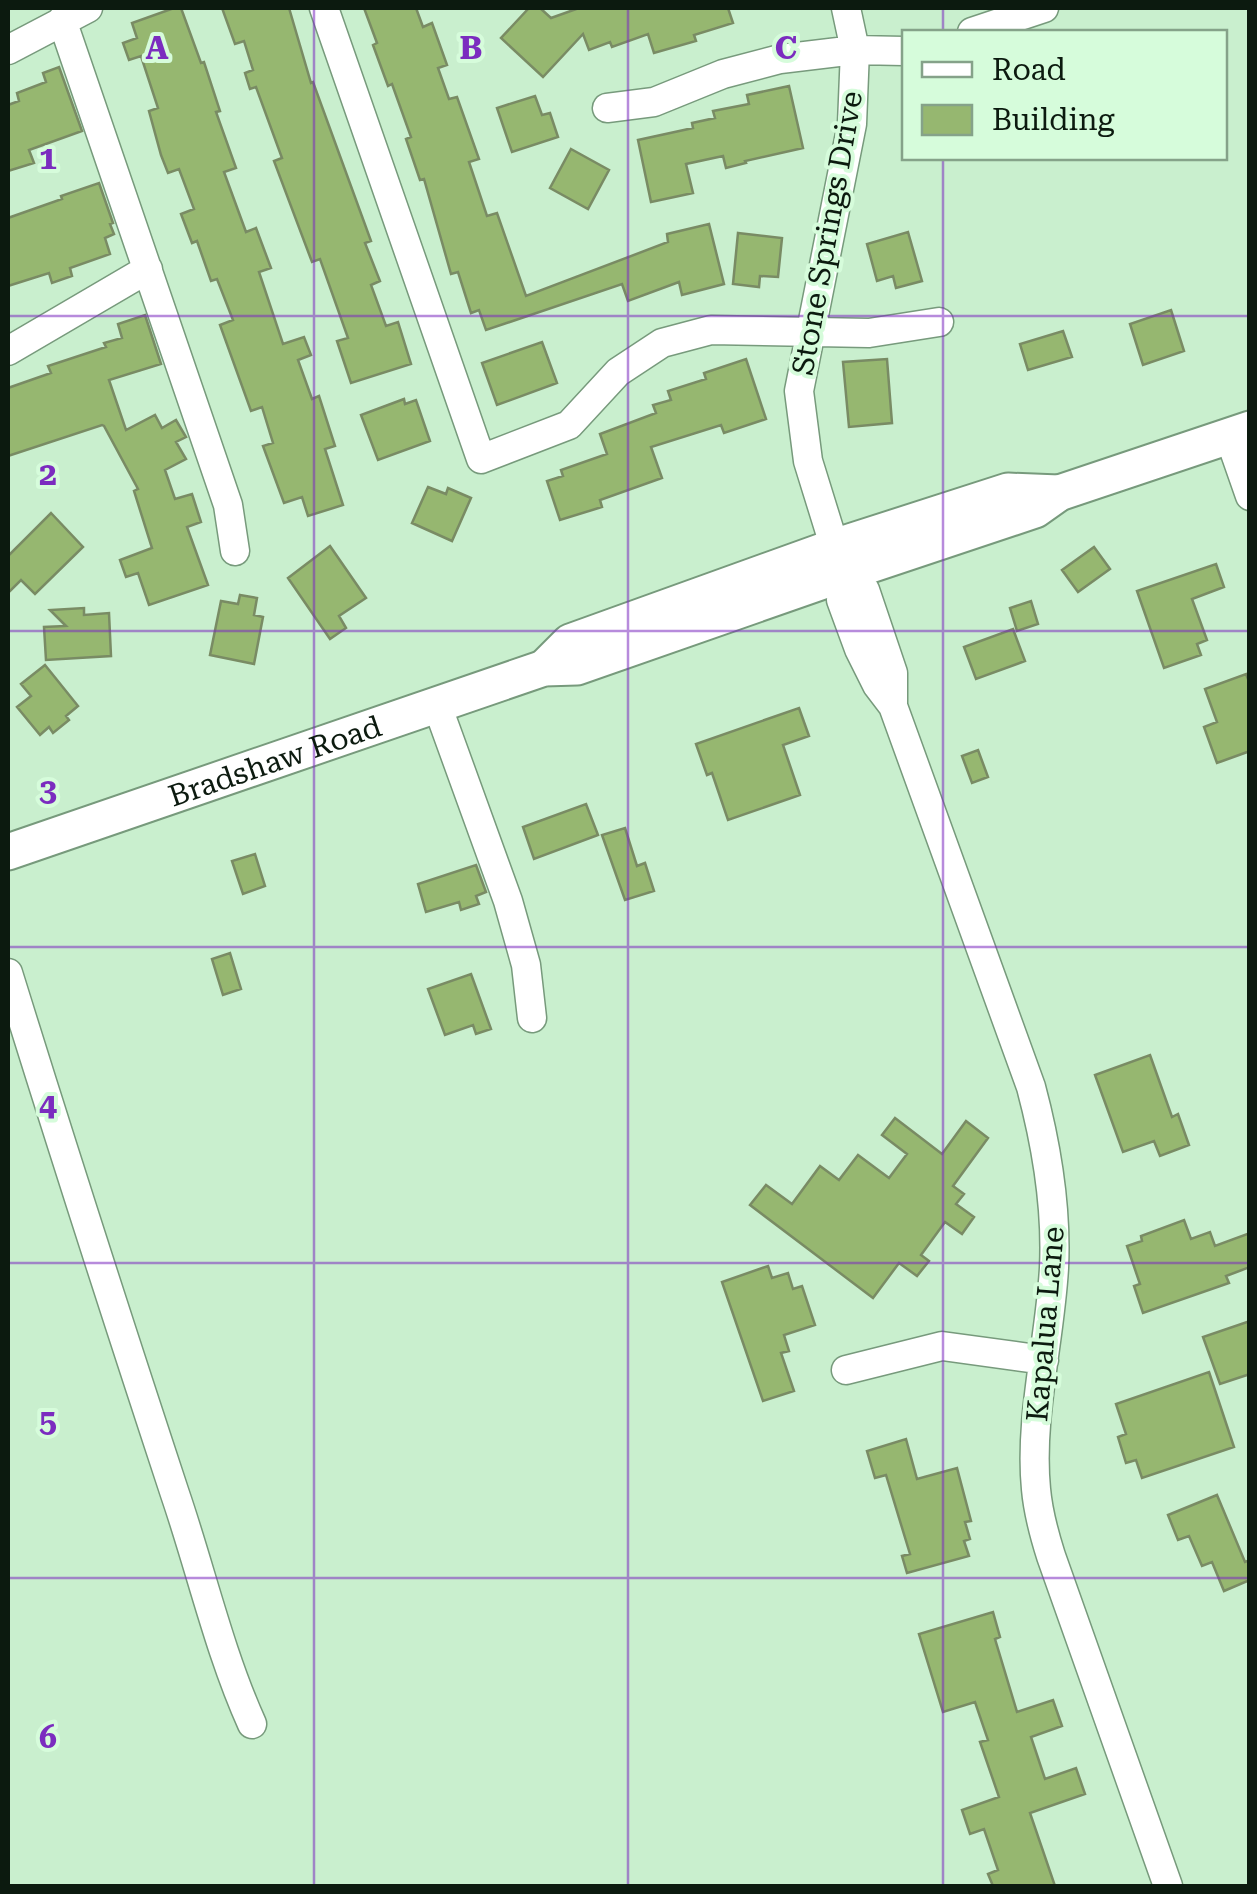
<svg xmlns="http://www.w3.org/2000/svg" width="1257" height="1894" font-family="'Roboto Serif',serif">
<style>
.building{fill:#96b770;stroke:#798b64;stroke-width:2.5}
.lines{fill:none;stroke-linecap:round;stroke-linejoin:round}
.minor-casing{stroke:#779a7c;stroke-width:31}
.major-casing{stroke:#779a7c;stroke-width:39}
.minor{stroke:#fff;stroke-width:28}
.major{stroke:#fff;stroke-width:35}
.grid{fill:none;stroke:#7b2cbf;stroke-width:2.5;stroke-opacity:0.55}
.labels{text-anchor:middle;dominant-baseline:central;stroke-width:8;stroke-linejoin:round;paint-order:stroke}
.street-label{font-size:30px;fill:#0c1a0f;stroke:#d6fcdb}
.grid-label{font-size:32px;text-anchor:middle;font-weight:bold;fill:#7b2cbf;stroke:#d6fcdb;stroke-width:8;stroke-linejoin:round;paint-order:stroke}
</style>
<rect width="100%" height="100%" fill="#c9efce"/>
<!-- building -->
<path class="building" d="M174,8H181L201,63L204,62L220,111L216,112L236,168L224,172L246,232L256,228L271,268L259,272L283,344L304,337L311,355L298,360L312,399L319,396L335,446L325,449L343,505L308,516L302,497L284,503L263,446L273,443L262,407L251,411L220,325L233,320L217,279L211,281L197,241L192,243L181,214L194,209L179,169L168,173L161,155L149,111L158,108L141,56L129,60L123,43L137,38L132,23Z
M222,8H289L311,83L313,82L371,241L365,243L380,281L371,285L386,326L398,322L411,364L351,383L337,341L348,338L320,259L312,262L274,161L282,158L256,87L250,89L245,73L253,70L244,41L235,44Z
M364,8H416L423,27L432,23L447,65L438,68L449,99L457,97L479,159L469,162L487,216L497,213L526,296L668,242L667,234L709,224L724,284L682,295L679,282L628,301L622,284L486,330L479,310L471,313L458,272L451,274L424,179L420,180L406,139L411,137L392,84L388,86L373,45L377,43Z
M529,8H540L551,18L579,8H728L733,23L694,35L696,41L654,53L648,34L612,47L610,42L589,50L583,34L543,77L501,38Z
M59,67L82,131L29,150L34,163L8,171V105L19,101L17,93L46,82L43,73Z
M789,86L803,148L745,161L746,163L726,168L723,156L686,164L693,193L651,202L638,140L693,128L692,123L715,118L713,111L749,104L747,95Z
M535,96L542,115L550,113L558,137L512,152L497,108Z
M571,149L609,170L588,209L550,188Z
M99,183L113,223L110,224L114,234L105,238L110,254L70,268L72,276L52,283L49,273L8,286V218L62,199L61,196Z
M908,232L922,281L896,288L893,276L877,281L867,244Z
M738,233L782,238L778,277L760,276L759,287L733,284Z
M1171,310L1184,351L1143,365L1130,324Z
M145,315L161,364L109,380L126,430L155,415L162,428L176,420L186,437L176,442L186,459L165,470L175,499L192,494L201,522L187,527L208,585L149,605L138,573L126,577L120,560L152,548L134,491L138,489L104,426L102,425L8,456V388L51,373L48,366L106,347L104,343L122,338L118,324Z
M1063,331L1072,357L1028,370L1020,344Z
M542,342L557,383L497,405L482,363Z
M746,359L766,419L724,433L721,425L651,447L662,478L600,500L602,507L560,520L547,481L563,476L561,470L607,454L600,434L656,413L653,405L671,400L668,391L706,379L704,373Z
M887,359L892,423L849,427L843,362Z
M404,399L405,404L416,400L430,441L378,460L361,415Z
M428,487L446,494L448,488L471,498L452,541L412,523Z
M51,513L83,547L35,594L21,580L8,593V556Z
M330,546L366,598L339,616L346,628L330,639L288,578Z
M1094,547L1110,569L1078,592L1062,570Z
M1216,564L1224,587L1192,599L1207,640L1197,644L1201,655L1164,668L1137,591Z
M240,595L257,598L254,615L263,617L254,664L210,655L221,601L238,604Z
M1031,601L1038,624L1017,631L1010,608Z
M84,608V615L109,613L111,656L46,660L44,627L66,626L50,610Z
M1013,629L1025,661L976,679L964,647Z
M45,665L78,706L66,716L69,720L53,733L49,727L40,735L17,707L31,696L21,684Z
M1246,674L1250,684V751L1217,763L1204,727L1217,722L1205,689Z
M799,708L809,736L783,745L800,795L728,820L712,773L707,775L696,744Z
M978,750L988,777L972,783L962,756Z
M586,804L598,835L534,859L523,827Z
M625,828L637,866L645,863L654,891L625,900L602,835Z
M255,854L265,886L243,894L232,861Z
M476,865L486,892L476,896L479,904L461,910L459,902L426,912L418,884Z
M230,953L241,989L223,995L212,959Z
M471,974L491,1029L476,1034L473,1025L445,1035L428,989Z
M1150,1055L1172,1117L1178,1114L1189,1145L1160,1156L1154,1141L1123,1152L1095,1075Z
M895,1118L942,1154L966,1121L988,1138L953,1186L964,1194L956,1204L974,1217L962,1234L945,1222L921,1255L929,1261L917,1276L899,1263L873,1298L750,1205L766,1185L792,1204L820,1166L839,1180L858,1155L889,1178L907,1154L882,1135Z
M1184,1220L1191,1239L1210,1232L1215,1246L1250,1233V1267L1226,1276L1229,1283L1143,1313L1134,1286L1140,1284L1127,1246L1142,1241L1141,1236Z
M768,1266L772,1278L788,1273L793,1289L802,1286L815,1325L784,1335L789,1351L781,1353L794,1391L763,1401L722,1282Z
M1250,1321V1374L1220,1384L1203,1337Z
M1209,1372L1234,1447L1142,1478L1136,1460L1126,1463L1118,1437L1126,1434L1116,1404Z
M906,1439L917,1479L957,1468L971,1521L965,1522L970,1539L964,1541L969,1556L907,1573L902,1556L910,1554L886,1475L875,1478L867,1451Z
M1217,1495L1245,1562L1250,1560V1580L1224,1591L1212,1562L1202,1566L1189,1536L1178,1540L1168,1515Z
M993,1612L1000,1637L995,1639L1017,1712L1053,1700L1062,1726L1031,1737L1045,1779L1076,1768L1085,1794L1030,1813L1055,1886H993L988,1874L998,1870L984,1829L970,1834L962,1810L999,1797L980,1742L988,1740L975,1702L943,1712L919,1634Z"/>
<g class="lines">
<defs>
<path id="minor" d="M324,8L481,459L569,425L618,372L662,343L711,330L869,333L939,322
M846,8L855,50L852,124L799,391L808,461L843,574L841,600L859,649L877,685L893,706L1031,1087C1047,1147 1057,1206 1054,1268C1050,1340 1029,1418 1036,1489C1038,1512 1044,1534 1051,1556L1168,1886
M62,20L228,505L235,551
M972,32L1044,8
M8,50L88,8
M607,108L654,102L723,74L780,59L855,50L904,51
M8,351L148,269
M1229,436L1250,496
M843,574L865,590L893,673V706
M437,705L508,901L526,965L532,1018
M8,973C62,1147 118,1321 175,1494C201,1570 219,1651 252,1724
M846,1370L942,1346L1044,1360"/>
<g id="major">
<path d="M544,668L570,642L834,547L1008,491L1059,493"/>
<path id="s1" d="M8,852L544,668L577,667L843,574L1035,510L1059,493L1250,429"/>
</g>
</defs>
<!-- minor casing -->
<use href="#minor" class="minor-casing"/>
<!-- major casing -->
<use href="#major" class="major-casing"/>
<!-- minor -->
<use href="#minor" class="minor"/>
<!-- major -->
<use href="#major" class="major"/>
</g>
<!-- grid -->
<path class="grid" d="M314,8V1886M628,8V1886M943,8V32M943,158V1886M8,316H1250M8,631H1250M8,947H1250M8,1263H1250M8,1578H1250"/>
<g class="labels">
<!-- street labels -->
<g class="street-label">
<text transform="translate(827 233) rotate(-80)">Stone Springs Drive</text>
<text stroke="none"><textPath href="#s1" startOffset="282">Bradshaw Road</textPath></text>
<text transform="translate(1045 1324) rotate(-85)">Kapalua Lane</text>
</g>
</g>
<g class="grid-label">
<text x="157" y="59">A</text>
<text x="471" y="59">B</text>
<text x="786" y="59">C</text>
<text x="48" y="169">1</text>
<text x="48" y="485">2</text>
<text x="48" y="801">3</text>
<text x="48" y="1116">4</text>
<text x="48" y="1432">5</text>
<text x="48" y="1748">6</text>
</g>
<!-- border -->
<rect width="1257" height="1894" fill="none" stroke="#0c1a0f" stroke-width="20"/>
<!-- legend -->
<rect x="902" y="30" width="325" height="130" fill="#d6fcdb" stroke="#85a289" stroke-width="2.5"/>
<rect x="922" y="62" width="50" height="15" fill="#ffffff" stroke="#85a289" stroke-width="2.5"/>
<text x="992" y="80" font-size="30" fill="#0c1a0f">Road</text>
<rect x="922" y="105" width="50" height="30" fill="#96b770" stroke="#85a289" stroke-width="2.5"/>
<text x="992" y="130" font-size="30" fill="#0c1a0f">Building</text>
</svg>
